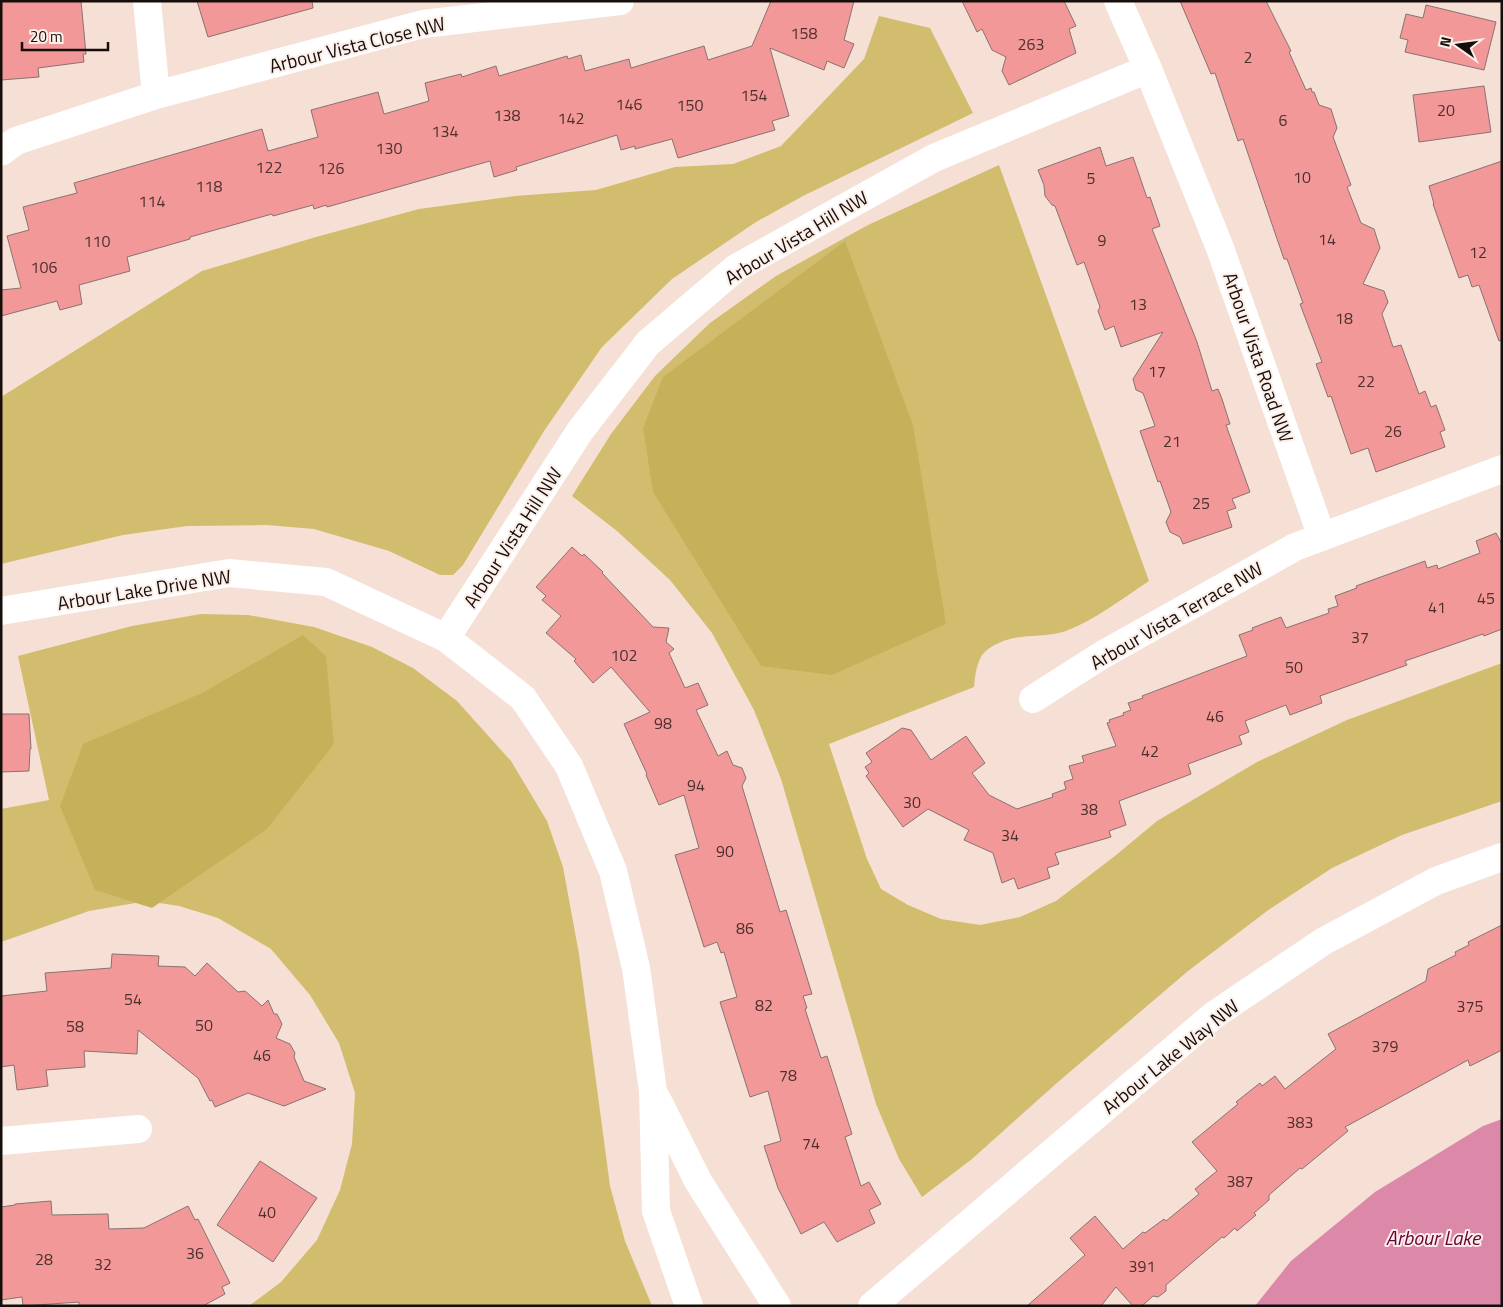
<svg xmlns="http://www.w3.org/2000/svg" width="1503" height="1307" font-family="'Titillium Web',sans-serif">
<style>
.green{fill:#d1bd6d}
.forest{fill:#c6b15b}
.water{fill:#db88a9}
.building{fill:#f39898;stroke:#897271}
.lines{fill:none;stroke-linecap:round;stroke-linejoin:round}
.minor{stroke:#fff;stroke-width:28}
.tertiary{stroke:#fff;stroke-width:28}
.labels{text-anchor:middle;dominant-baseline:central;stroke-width:4;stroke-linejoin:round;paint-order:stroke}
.number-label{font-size:16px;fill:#4c302e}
.street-label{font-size:19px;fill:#150e0b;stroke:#fceee8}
.water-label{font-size:20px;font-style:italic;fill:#68003b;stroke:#fceee8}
</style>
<rect width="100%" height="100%" fill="#f6dfd4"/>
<!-- green -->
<path class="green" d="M879,16L930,28L973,113L803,196L756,222L672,279L602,347L544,431L463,565L453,575H440L389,551L314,529L267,525L187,526L123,535L1,564V397L202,271L316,237L419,209L515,196L596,190L675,167L733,164L781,146L864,59Z
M999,165L1149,581C1122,599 1096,619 1066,631C1052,636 1036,635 1021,637C1008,638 987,646 981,657C976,666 975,677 974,687L829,744L867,859L881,889L908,905L941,919L980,925L1020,917L1056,901L1115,856L1157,821L1257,762L1347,720L1502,663V801L1402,835L1332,868L1267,911L1188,971L1058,1082L972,1159L922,1197L899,1159L876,1104L781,779L754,710L712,633L670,580L617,531L572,496L611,434L655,376L710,323L776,276L868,225Z
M201,614L248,615L314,627L372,647L413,668L457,701L511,761L547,821L563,867L579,954L610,1186L625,1241L652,1306H573L572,1304L570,1306H249L281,1282L317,1240L340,1190L352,1144L355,1093L339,1043L310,995L271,949L218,918L179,906L147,901L89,911L1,942V809L49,800L18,656L132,626Z"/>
<!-- forest -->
<path class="forest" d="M845,241L913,425L946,624L832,675L761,666L653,492L643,428L663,377Z
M303,635L326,656L334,744L267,829L152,908L95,890L60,806L83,744L202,693Z"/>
<!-- water -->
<path class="water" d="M1502,1119V1306H1255L1291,1261L1375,1192L1483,1126Z"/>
<!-- building -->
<path class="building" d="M1,1H81L86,54H83L84,62L38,68L39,77L1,80Z
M197,1H312L313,8L208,37Z
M771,1H854L844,40L854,44L844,68L827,61L824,70L770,48L789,116L772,121L775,130L678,158L672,139L635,149V146L621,150L617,135L516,167L517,170L494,177L490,161L327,207L326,205L314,209L313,205L273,216L272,214L190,237V239L127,257L130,271L79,285L82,304L60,310L57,301L1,316V290L21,288L7,236L29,230L23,207L77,193L74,183L262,129L268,151L318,137L311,110L378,92L384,114L429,101L425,83L461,74L462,77L496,66L499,76L567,56L568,59L581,55L585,71L629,59L631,68L704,46L708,60L752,46Z
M962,1H1064L1076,26L1069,29L1076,53L1009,85L1002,71L1006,57L992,50L982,29L977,32Z
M1180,1H1266L1291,51L1289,52L1306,90L1311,88L1312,92H1314L1319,105L1331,109L1337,128L1333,137L1351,185L1347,187L1361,223L1374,229L1380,248L1363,284L1384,291L1388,302L1382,314L1393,347L1401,345L1419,394L1425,391L1431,407L1436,405L1445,430L1440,432L1445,447L1376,472L1368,448L1351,454L1331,396L1328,397L1316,364L1322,362L1300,304L1303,303L1287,259H1284L1274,230L1243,139L1238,141L1215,73L1211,74Z
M1426,5L1496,22L1484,70L1405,52L1408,40L1400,38L1406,14L1423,18Z
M1484,86L1491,132L1419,142L1413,95Z
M1100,147L1106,166L1133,157L1147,198L1150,197L1160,226L1152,229L1197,342L1212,391L1218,389L1222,399L1230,424L1226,425L1250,492L1232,499L1236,508L1227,511L1232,527L1183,544L1180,537L1170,532L1166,522L1171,512L1160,481L1158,482L1140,431L1155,426L1143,393L1136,390L1133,379L1163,332L1121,347L1114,326L1105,330L1098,311L1100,307L1084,262L1077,265L1055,206L1052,205L1045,196L1044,185L1038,170Z
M1502,161V340L1499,341L1479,285L1472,287L1468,275L1459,278L1433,204H1434L1429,186Z
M1496,533L1502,544V629L1484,636L1483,634L1405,661L1407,665L1320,696L1322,703L1290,715L1286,705L1245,721L1249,732L1239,736L1242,744L1188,764L1191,774L1119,801L1126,825L1109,831L1111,837L1055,853L1059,864L1047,868L1050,878L1018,889L1014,878L1002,883L993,853L964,840L969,830L928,809L903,827L866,776L869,773L865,767L872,762L866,753L902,728L911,730L931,760L966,736L985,763L972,773L989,795L1017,809L1053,797L1052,794L1066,789L1064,782L1073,779L1069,766L1084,762L1082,756L1116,746L1107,723L1110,722L1109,720L1124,715L1123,713L1131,710L1128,703L1143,698L1142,696L1247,656L1239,635L1253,630L1252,628L1281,617L1286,628L1329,613L1328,609L1338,606L1335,596L1357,588L1356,586L1425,561L1427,568L1437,565L1438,569L1480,553L1476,541Z
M572,547L582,556L584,554L603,572L602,573L653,627L669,628L666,642L674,649L669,653L685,688L698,683L708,705L696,710L718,756L727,751L733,765L742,768L746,778L742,786L780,912L786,910L812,994L803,996L807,1008L805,1009L821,1058L827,1056L852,1134L845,1137L861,1186L869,1182L881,1204L869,1210L875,1223L837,1242L824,1222L801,1234L778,1188L764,1146L781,1141L768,1091L750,1097L720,1002L737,997L724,952L721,953L717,942L704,947L675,855L699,848L684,795L659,805L646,775L647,774L624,724L650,712L611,667L593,683L574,661L576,659L546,633L561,616L542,600L546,596L536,587Z
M1,714H29L31,749H30L29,771L1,772Z
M1502,925V1050L1470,1066L1468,1060L1345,1127L1348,1131L1302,1169L1300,1168L1269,1195V1200L1254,1213L1256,1215L1237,1231L1235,1228L1224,1238L1222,1237L1166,1285V1291L1158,1297L1153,1296L1142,1306H1133L1116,1287L1101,1306H1027L1085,1255L1070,1238L1095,1216L1123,1249L1143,1232L1145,1233L1164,1219L1166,1221L1199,1194L1195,1189L1217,1171L1192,1142L1238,1104L1236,1102L1260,1083L1262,1086L1275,1076L1285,1089L1336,1049L1328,1034L1426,981L1428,969L1456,955L1455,952L1469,945L1468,942Z
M112,954L159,956L158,966L185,967L195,976L207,963L238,992L245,991L262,1006L268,1000L274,1014H277L282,1024L276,1038L290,1044L295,1053L294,1057L304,1081L326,1089L284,1106L248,1093L215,1107L212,1100L210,1101L198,1078L138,1030L137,1054L84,1051L85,1067L46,1070L48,1086L17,1090L14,1065L1,1067V996L47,991L45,973L111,968Z
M260,1161L317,1198L273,1262L217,1225Z
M51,1201L52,1215L108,1214L109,1229L144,1228L188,1206L195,1220L198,1219L230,1283L222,1287L225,1294L203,1306H79V1302L23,1306L22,1297L1,1300V1207L15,1205V1204Z"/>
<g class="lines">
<!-- minor -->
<path class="minor" d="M147,1L156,95
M1118,1L1148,69L1220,248L1322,537
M1,152L16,141L156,95L423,24L620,1
M446,638L580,431L648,343L736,268L934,158L1148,69
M1033,699L1102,655L1295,547L1502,469
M1,1141L138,1129"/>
<!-- tertiary -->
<path class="tertiary" d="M1,611L229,573L326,582L446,638L523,698L569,766L613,871L636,968L653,1091L656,1211L689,1306
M657,1099L698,1181L777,1306
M872,1306L1214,1015L1324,941L1436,881L1502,857"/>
</g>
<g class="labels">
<!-- number labels -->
<g class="number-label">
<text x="804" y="33">158</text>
<text x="1031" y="44">263</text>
<text x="1248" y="57">2</text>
<text x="754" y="95">154</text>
<text x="629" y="104">146</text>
<text x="690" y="105">150</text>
<text x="1446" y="110">20</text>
<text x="507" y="115">138</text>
<text x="571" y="118">142</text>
<text x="1283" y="120">6</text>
<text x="445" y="131">134</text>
<text x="389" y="148">130</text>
<text x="269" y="167">122</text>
<text x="331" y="168">126</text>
<text x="1302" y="177">10</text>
<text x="1091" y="178">5</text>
<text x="209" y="186">118</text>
<text x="152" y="201">114</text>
<text x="1327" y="239">14</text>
<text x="1102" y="240">9</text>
<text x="97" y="241">110</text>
<text x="1478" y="252">12</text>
<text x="44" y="267">106</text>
<text x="1138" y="304">13</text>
<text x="1344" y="318">18</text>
<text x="1157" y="371">17</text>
<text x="1366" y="381">22</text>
<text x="1393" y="431">26</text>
<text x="1172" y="441">21</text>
<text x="1201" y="503">25</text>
<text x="1486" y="598">45</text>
<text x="1437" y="607">41</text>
<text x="1360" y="637">37</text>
<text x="624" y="655">102</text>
<text x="1294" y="667">50</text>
<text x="1215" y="716">46</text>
<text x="663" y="723">98</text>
<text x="1150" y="751">42</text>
<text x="696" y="785">94</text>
<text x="912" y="802">30</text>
<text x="1089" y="809">38</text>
<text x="1010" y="835">34</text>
<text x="725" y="851">90</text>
<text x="745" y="928">86</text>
<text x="133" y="999">54</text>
<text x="764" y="1005">82</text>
<text x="1470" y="1006">375</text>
<text x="204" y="1025">50</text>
<text x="75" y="1026">58</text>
<text x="1385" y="1046">379</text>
<text x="262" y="1055">46</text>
<text x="788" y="1075">78</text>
<text x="1300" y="1122">383</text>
<text x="811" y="1143">74</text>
<text x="1240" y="1181">387</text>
<text x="267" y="1212">40</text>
<text x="195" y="1253">36</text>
<text x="44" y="1259">28</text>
<text x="103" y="1264">32</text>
<text x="1142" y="1266">391</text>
</g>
<!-- street labels -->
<g class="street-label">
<text transform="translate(357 44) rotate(-14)">Arbour Vista Close NW</text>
<text transform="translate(796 237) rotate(-31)">Arbour Vista Hill NW</text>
<text transform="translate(1259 357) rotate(71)">Arbour Vista Road NW</text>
<text transform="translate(512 537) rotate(-57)">Arbour Vista Hill NW</text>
<text transform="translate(144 589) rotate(-9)">Arbour Lake Drive NW</text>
<text transform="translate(1176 615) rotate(-30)">Arbour Vista Terrace NW</text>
<text transform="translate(1170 1056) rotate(-39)">Arbour Lake Way NW</text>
</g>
<!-- water labels -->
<g class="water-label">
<text x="1433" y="1237">Arbour Lake</text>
</g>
</g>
<!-- border -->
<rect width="1503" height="1307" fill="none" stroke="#150e0b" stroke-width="5"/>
<!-- north arrow -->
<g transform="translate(1458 45) rotate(284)" stroke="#fceee8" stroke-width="4" paint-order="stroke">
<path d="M0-4L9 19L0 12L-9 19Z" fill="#150e0b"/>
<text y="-8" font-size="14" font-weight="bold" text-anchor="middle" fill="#150e0b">N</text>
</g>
<!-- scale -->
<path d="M22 42v8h86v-8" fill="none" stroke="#150e0b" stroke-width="2.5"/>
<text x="30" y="42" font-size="15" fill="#150e0b" stroke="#fceee8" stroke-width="4" paint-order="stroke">20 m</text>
</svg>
